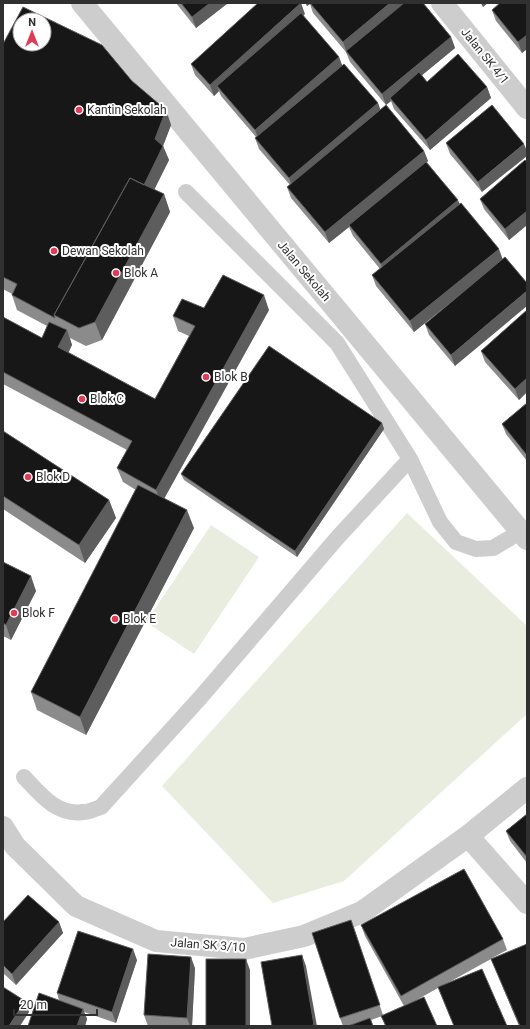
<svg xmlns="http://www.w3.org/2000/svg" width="530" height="1029" font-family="Roboto,sans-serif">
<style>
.green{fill:#e8eddf}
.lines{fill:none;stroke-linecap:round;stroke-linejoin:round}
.service{stroke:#cdcdcd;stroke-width:16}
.minor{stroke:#cdcdcd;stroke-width:22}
.wall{fill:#8b8b8b}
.shaded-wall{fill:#5d5d5d}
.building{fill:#171717;stroke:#5d5d5d;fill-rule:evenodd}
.poi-dot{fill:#de3c57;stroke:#fff;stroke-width:1.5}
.labels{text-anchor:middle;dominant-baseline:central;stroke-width:4;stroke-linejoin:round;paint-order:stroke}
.street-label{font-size:12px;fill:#303030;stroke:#fff}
.poi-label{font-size:12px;fill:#303030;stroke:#fff;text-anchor:start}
</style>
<rect width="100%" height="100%" fill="#fff"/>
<!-- green -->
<path class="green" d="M407,513L527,626V714L344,881L273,903L162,786Z
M211,525L259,557L194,654L146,622Z"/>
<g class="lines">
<!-- service -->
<path class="service" d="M186,192L337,343L410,459L440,522L456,542L476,549L493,548L520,532
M24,777C40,794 57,816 83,812C89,812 95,809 101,807L200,698L338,537L410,459"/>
<!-- minor -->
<path class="minor" d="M82,3L527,539
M442,3L527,108
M3,827L15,846L76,906L156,941L244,949L304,936L362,912L468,836L527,788
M468,836L527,903"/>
</g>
<!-- wall -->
<path class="wall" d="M176,3H228L196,28Z
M305,3H423L451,37L455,48L422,75L427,82L487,87L491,98L430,150L394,109L391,101L386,105L350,62L346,52L313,13L310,4L307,6Z
M527,3V49L522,53L496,21L492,10Z
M305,14L303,16L339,57L342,65L378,103L380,110L424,151L428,161L427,162L460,204L499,249L455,366L429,335L425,324L482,276L414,332L376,286L372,275L380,269L353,236L349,227L329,243L291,198L287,187L290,185L259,149L255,138L256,137L221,96L219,91L214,96L195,75L191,64Z
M3,44L132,81L166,110L171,125L163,146L169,160L154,190L164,194L170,212L102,340L86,346L70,338L72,345L68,352L155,399L189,336L178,331L173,316L204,308L269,310L164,499L194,528L86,735L37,710L31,692L136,490L123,482L117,468L127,450L3,384V317L42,338L47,326L17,310L12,295V294L3,289Z
M492,105L482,192L450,154L446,143Z
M527,162V225L509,240L484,209L480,199Z
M527,310V392L519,400L485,362L481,351Z
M527,403V461L506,434L502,424Z
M382,423L384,429L297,557L184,480L181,474Z
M3,431L109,500L116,518L85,563L3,509Z
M3,562L36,591L11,640L3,636Z
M527,814V863L510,841L506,831Z
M3,922H59L63,933L16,985L3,973Z
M361,925L503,939L507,950L492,958L527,1026H519L491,959L444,985L507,1026H454L438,988L413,1002L437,1026H385L382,1016L371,1020L373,1026H343L340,1018L355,931L383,1015L404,1006L365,936Z
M137,960L116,1023L84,1012L87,1019L85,1026H28L59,1000L57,993Z
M195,968L192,1026H148L144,1015Z"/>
<!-- shaded-wall -->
<path class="shaded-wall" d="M210,3H228L196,28L192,17Z
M301,3L305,14L221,90L217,86L219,91L214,96L210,85Z
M306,3H309L310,4L307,6Z
M390,3H407L347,53L343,42Z
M481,3H488L483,7Z
M527,35V49L522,53L518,42Z
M451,37L455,48L392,100L390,98L391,101L386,105L382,94Z
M339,57L343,68L259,141L255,130Z
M487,87L491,98L430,150L426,140Z
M378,103L382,114L293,189L289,178Z
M166,110L171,125L163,146L169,160L148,202L143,187L155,139Z
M524,144L527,151V156L482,192L478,182Z
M424,151L428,161L350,226L349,225V227L329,243L325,232Z
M164,194L170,212L102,340L95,322Z
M458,200L462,211L384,274L381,264Z
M527,211V225L509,240L505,229Z
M499,249L503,260L414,332L410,321Z
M527,291V306L455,366L451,355Z
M264,295L269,310L161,504L156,490Z
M67,330L72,345L64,362L58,347Z
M527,378V392L519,400L515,389Z
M382,423L384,429L297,557L295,551Z
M109,500L116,518L85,563L79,545Z
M187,510L194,528L86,735L80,717Z
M31,576L36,591L11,640L6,625Z
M59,922L63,933L16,985L12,974Z
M133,949L137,960L116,1023L112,1012Z
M302,955L306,966L317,1026H315L314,1025Z
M191,957L195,968L192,1026H190L187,1018Z
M246,959L250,970V1026H246Z
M25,1001L29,1012L20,1026H9Z
M83,1009L87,1019L85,1026H77Z"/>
<!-- building -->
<path class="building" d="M181,3H210L192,17Z
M258,3H301L210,85L191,64Z
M310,3H390L343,42Z
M404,3H423L451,37L382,94L346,51Z
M500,3H527V35L518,42L492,10Z
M23,7L102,45L132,81L166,110L155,139L163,146L144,185L130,178L54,315L55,318L12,295L17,284L3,277V44ZM20,20H44V44H20Z
M301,13L339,57L255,130L217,86Z
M458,54L487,87L426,140L390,98L419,72L427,82Z
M344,64L378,103L289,178L255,138Z
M386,105L424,151L325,232L287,187Z
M492,105L524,144L478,182L446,143Z
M525,160L527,162V211L505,229L480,199Z
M426,162L458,200L381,264L349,225Z
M130,178L164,194L95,322L79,328L54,315Z
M461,203L499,249L410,321L372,275Z
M505,257L527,283V291L451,355L425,324Z
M223,275L264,295L156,490L117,468L132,441L3,372V317L42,338L49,322L67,330L58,347L155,399L195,326L173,316L182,299L204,308Z
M527,310V378L515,389L481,351Z
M269,346L382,423L295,551L181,474Z
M527,403V453L526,454L502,424Z
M3,431L109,500L79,545L3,496Z
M138,485L187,510L80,717L31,692Z
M3,562L31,576L6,625L3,623Z
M527,814V857L506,831Z
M464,869L503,939L401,996L361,925Z
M28,895L59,922L12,974L3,965V922Z
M351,920L380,1005L340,1018L312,933Z
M78,931L133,949L112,1012L57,993Z
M527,944V1026H520L491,959Z
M148,954L191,957L187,1018L144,1015Z
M302,955L314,1025L309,1026H272L261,962Z
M206,959H246V1026H206Z
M482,969L507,1026H454L438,987Z
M3,987L25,1001L9,1026H3Z
M39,993L83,1009L77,1026H28Z
M424,997L437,1026H386L381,1016Z
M370,1018L373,1026H348Z"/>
<!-- markers -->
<g class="poi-dot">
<circle cx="79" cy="110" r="4"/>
<circle cx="54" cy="251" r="4"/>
<circle cx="116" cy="273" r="4"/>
<circle cx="206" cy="377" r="4"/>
<circle cx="82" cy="399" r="4"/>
<circle cx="28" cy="477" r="4"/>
<circle cx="14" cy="613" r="4"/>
<circle cx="115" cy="619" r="4"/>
</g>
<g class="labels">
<!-- street labels -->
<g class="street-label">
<text transform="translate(485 56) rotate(51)">Jalan SK 4/1</text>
<text transform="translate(304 271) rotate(50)">Jalan Sekolah</text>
<text transform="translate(208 945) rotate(4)">Jalan SK 3/10</text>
</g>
<!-- poi labels -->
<g class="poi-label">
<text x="87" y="110">Kantin Sekolah</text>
<text x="62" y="251">Dewan Sekolah</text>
<text x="124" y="273">Blok A</text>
<text x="214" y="377">Blok B</text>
<text x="90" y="399">Blok C</text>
<text x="36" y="477">Blok D</text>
<text x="22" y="613">Blok F</text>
<text x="123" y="619">Blok E</text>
</g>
</g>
<!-- border -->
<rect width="530" height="1029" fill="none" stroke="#303030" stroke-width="8"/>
<!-- north arrow -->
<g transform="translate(32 32)"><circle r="19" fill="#ffffff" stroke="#acacac"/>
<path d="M0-3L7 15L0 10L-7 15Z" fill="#de3c57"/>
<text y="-6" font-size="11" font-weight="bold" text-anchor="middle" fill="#303030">N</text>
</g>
<!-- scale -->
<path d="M14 1009v6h83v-6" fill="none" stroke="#303030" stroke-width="2"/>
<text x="20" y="1009" font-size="12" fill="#303030" stroke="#ffffff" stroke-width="3" paint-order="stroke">20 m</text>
</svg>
